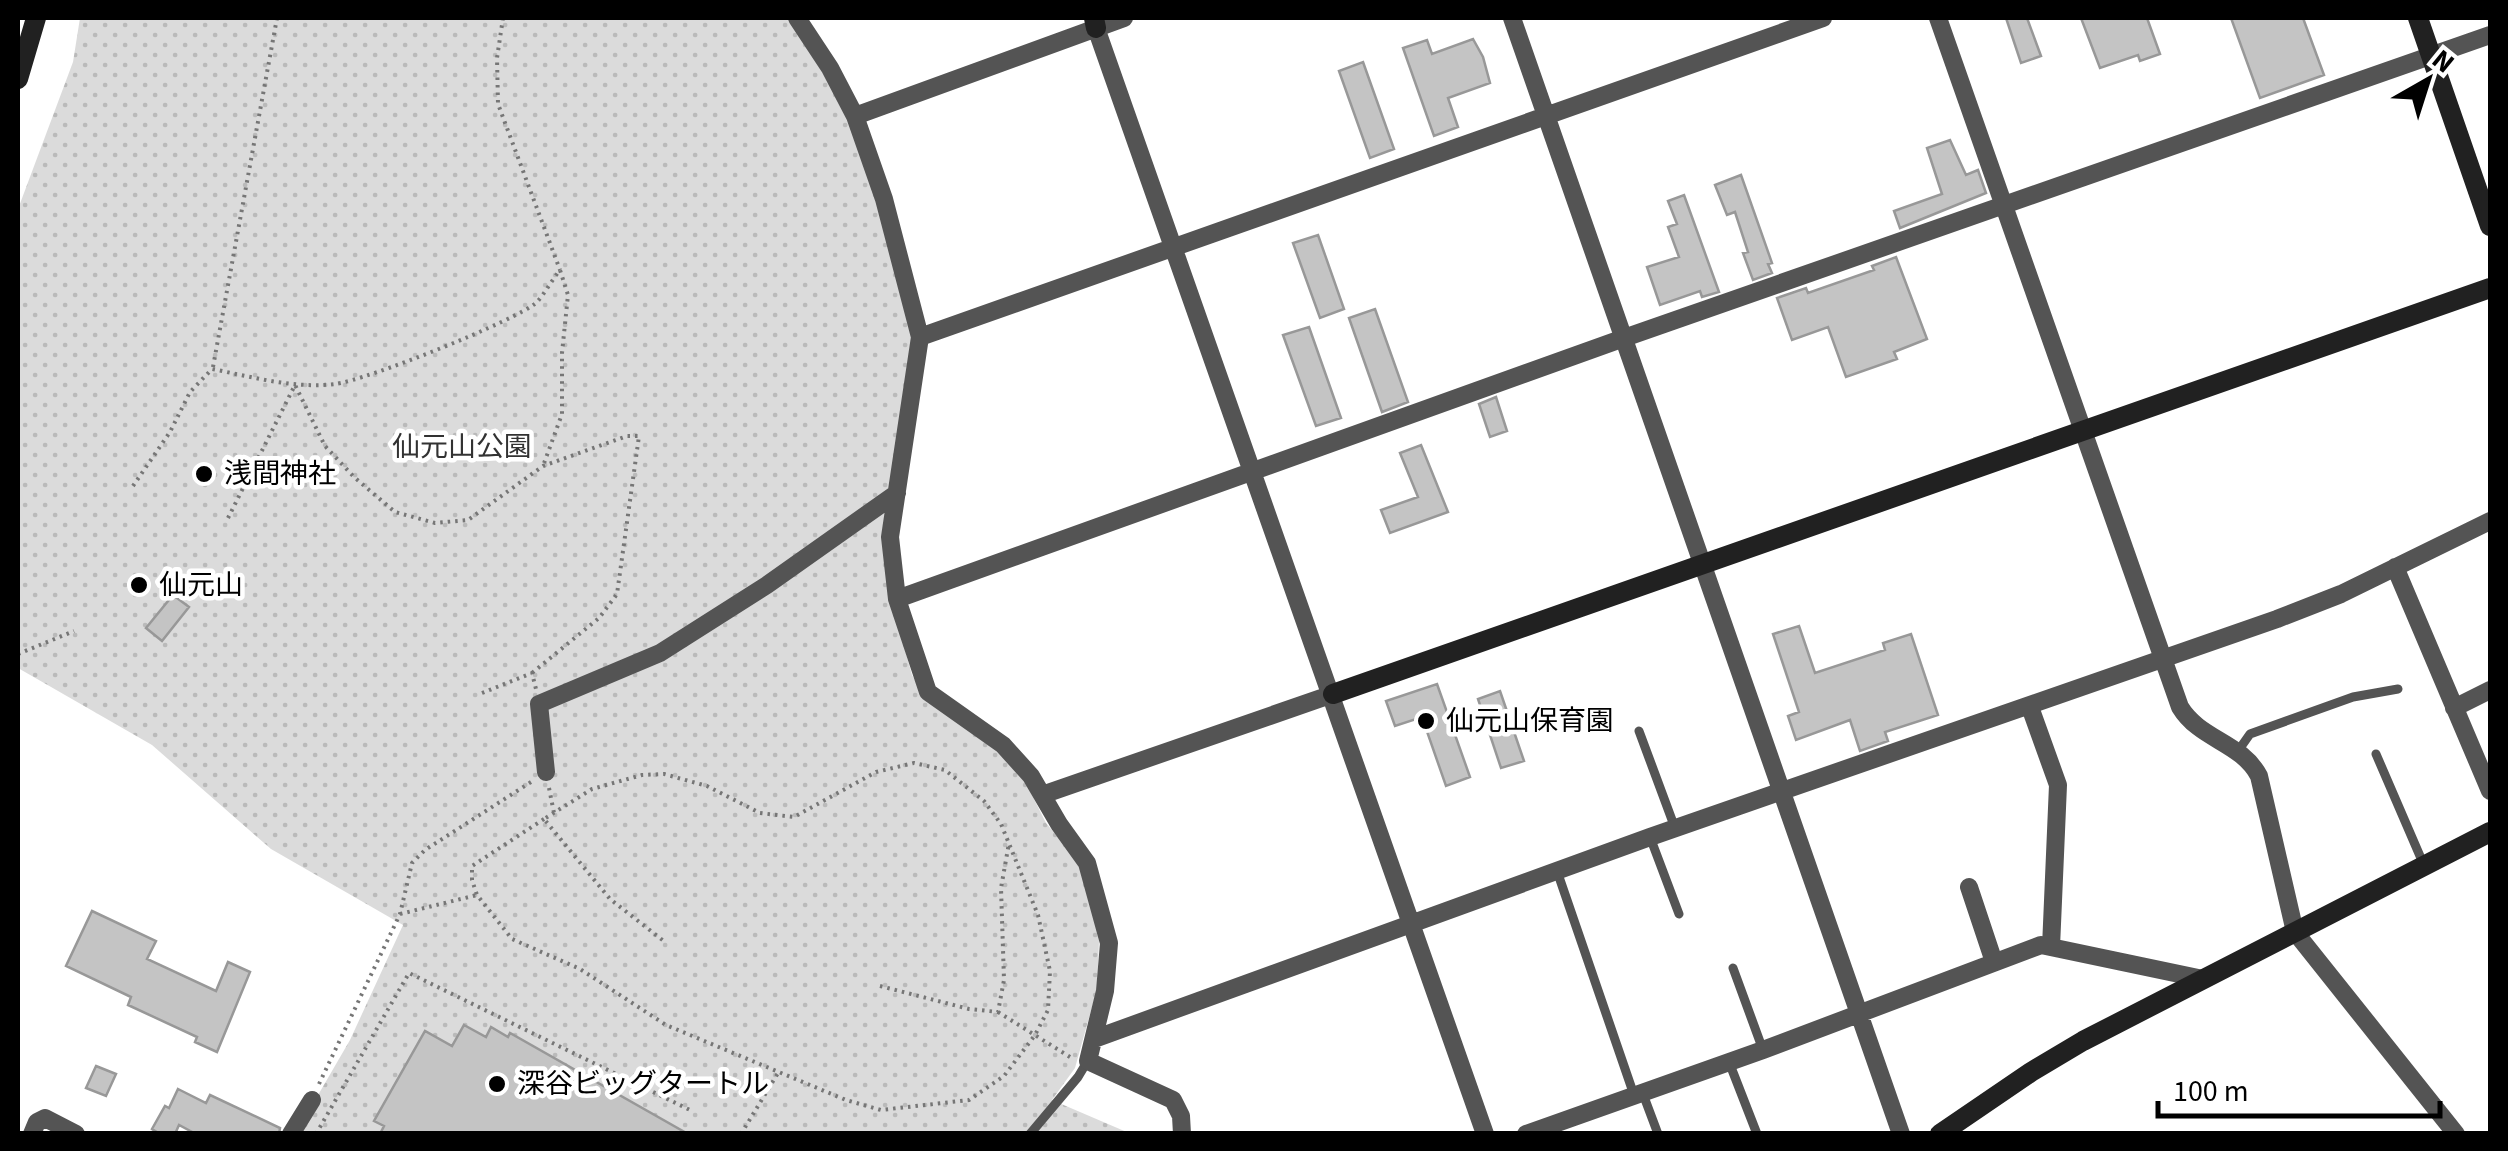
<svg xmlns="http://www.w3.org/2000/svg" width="2508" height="1151" font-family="'Source Sans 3','Noto Sans JP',sans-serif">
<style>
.park{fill:url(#park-dots)}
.building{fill:#c4c4c4;stroke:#989898;stroke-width:2.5}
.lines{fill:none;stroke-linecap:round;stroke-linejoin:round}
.path{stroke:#767676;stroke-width:4;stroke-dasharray:2.5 5;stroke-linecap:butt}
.lane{stroke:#545454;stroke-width:9}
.street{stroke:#545454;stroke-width:18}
.secondary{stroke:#212121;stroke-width:20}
.poi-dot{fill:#000;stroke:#fff;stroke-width:4}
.labels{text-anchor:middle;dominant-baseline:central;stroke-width:9;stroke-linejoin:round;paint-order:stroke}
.park-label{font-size:28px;fill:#323232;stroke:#fff}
.poi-label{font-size:28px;fill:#000;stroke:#fff;text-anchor:start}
</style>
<defs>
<pattern id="park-dots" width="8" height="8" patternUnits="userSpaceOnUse" patternTransform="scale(2.5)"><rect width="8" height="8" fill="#dbdbdb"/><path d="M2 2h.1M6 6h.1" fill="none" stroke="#bababa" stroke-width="1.8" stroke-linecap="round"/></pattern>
</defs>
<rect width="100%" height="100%" fill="#fff"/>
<!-- park -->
<path class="park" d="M80,18H790L850,119L879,204L915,343L887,584L912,675L925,698L994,747L1024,779L1046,823L1073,855L1086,881L1099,941L1097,989L1075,1068L1052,1100L1129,1133H296L350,1040L403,925L271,849L152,745L18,668V209L73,62Z"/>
<!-- building -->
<path class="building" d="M2006,18H2027L2041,56L2021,63Z
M2081,18H2147L2160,54L2140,61L2138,55L2100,68Z
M2231,18H2303L2324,75L2260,98Z
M1473,39L1483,57L1490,83L1448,98L1458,127L1434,136L1403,48L1427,40L1432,54Z
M1363,62L1394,149L1370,158L1339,71Z
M1950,140L1966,175L1978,170L1986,193L1900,228L1894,211L1942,194L1927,148Z
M1741,175L1772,263L1768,264L1772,273L1753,280L1743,253L1748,252L1735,212L1727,215L1715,185Z
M1684,195L1719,292L1702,297L1700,291L1660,305L1647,267L1679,257L1668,227L1677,224L1668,201Z
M1318,235L1344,309L1320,318L1293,243Z
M1896,257L1927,339L1894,352L1897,359L1846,377L1828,327L1792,340L1777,298L1806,288L1808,293L1874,270L1872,266Z
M1375,309L1408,402L1382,412L1349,318Z
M1309,327L1341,418L1316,426L1283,335Z
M1496,397L1507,431L1490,437L1479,404Z
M1421,445L1448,512L1390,533L1381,510L1418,497L1400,453Z
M173,595L189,607L162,641L146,628Z
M1799,626L1815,673L1885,650L1883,643L1911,634L1938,715L1885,732L1888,741L1860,751L1850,720L1796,740L1788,716L1799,712L1773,634Z
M1437,684L1470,777L1446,786L1422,717L1395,726L1386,701Z
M1500,691L1524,761L1501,768L1478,699Z
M92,911L156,941L147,959L216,991L228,962L250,972L217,1052L195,1042L197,1037L128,1005L131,997L66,966Z
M464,1025L486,1037L491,1027L508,1037L510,1033L688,1134H380L384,1126L374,1121L425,1031L452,1046Z
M96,1066L116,1074L106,1096L86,1088Z
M178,1089L206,1103L210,1095L280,1128L279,1134H196L179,1125L175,1134H160L152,1129L165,1106L169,1108Z"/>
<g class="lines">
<!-- path -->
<path class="path" d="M503,18L497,58L498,104L560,270
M213,367L277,18
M133,486L170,432L190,392L212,369C253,377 294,389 335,384C364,381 518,320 537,302C545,293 552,280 560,270L568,295L562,353V414L543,466
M228,518L295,385L325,446L354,477L395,512L435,523L468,520L543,466L627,436H639L617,594L599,618L532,673
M18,654L74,631
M482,693L532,673L536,689
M549,788L554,813
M544,819L472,866V880L477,895L512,939L580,969L666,1025L846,1100L881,1110L969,1100L1004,1076L1035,1035L1048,1010L1050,971L1038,915L1001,824L984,801L945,770L914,763L876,772L794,817L760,813L707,786L664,774L642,775L592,789L544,819L610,899L665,942
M400,914L477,895
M880,986L969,1009L998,1012L1004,980L1001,888L1009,843
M998,1012L1070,1057
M319,1084L400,914L412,863L425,850L531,782
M316,1134L409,973L690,1110
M741,1134L778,1073"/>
<!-- lane -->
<path class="lane" d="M1639,731L1675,828
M2238,751L2250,734L2353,697L2398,689
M2376,754L2423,863
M1650,837L1679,914
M1557,871L1634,1095
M1733,968L1763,1050
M1729,1062L1757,1134
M1643,1094L1658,1134
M1030,1134L1078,1077L1087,1062"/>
<!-- street -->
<path class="street" d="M797,18L830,68L855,116L884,199L920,337L890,537L897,599L928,692L1003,745L1031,776L1059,824L1087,863L1109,943L1105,991L1088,1061L1173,1100L1181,1116L1182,1134
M1512,18L1901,1134
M1938,18L2180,707C2200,740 2241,742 2259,776L2295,932L2456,1134
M1096,28L1485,1134
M855,116L1124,18
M920,337L1823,18
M2395,567L2490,791
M897,599L1624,338L2490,35
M2030,707L2058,785L2051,947
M2454,708L2490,690
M546,772L539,704L660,653L767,585L897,493
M1042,795L1333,694
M1969,887L1994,962
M1094,1039L1650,837L2277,619L2341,594L2490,521
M32,1134L37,1122L45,1118L76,1134
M291,1134L312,1100
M1526,1134L1763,1050L2041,945L2203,979"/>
<!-- secondary -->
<path class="secondary" d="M1094,18L1096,28
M2418,18L2490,226
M18,79L36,18
M1333,694L2490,288
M1940,1134L2031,1072L2083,1041L2490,832"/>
</g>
<!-- markers -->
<g class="poi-dot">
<circle cx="204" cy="474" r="10"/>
<circle cx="139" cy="585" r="10"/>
<circle cx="1426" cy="721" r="10"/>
<circle cx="497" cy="1084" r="10"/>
</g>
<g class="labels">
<!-- park labels -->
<g class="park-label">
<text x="462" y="447">仙元山公園</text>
</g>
<!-- poi labels -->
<g class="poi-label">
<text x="224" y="474">浅間神社</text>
<text x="159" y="585">仙元山</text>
<text x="1446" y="721">仙元山保育園</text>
<text x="517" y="1084">深谷ビッグタートル</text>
</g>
</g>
<!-- border -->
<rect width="2508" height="1151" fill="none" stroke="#000000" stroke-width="40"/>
<!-- north arrow -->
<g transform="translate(2428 80) rotate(39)" stroke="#ffffff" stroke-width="8" paint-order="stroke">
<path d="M0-8L18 38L0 25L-18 38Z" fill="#000000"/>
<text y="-15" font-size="28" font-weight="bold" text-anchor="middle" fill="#000000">N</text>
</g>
<!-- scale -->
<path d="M2158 1101v15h282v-15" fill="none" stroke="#000000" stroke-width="5"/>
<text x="2173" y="1101" font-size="30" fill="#000000" stroke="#ffffff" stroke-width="8" paint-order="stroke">100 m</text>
</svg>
